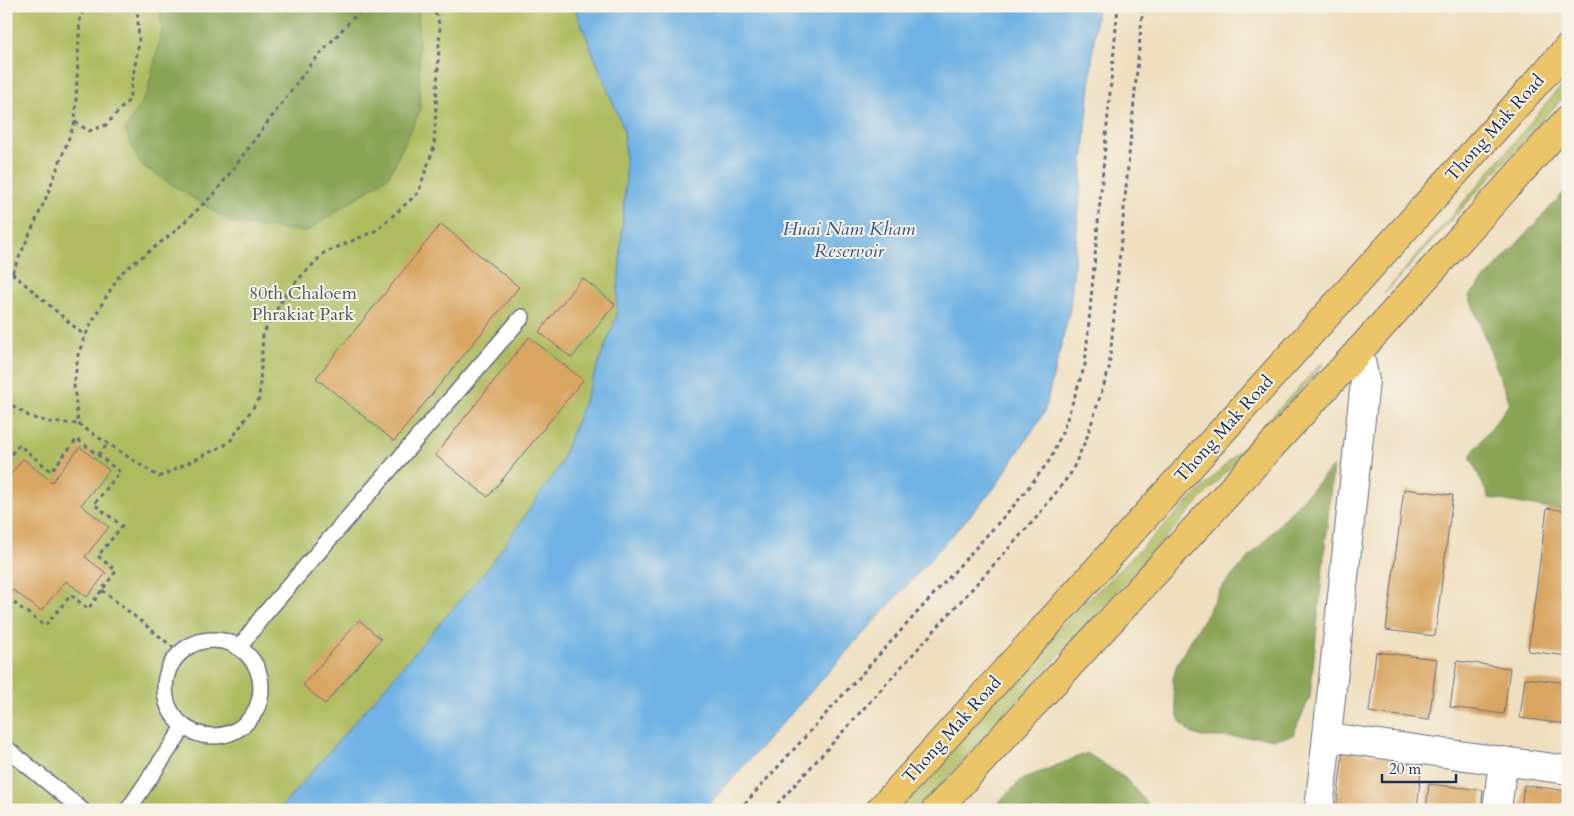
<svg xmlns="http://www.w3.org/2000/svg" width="1574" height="816" font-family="Cardo,serif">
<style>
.green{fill:#aebc5f;stroke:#64765e}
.forest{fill:#8aa456;stroke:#526a5a}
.water{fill:#6fb2e4;stroke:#4570a1}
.building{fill:#d9a662}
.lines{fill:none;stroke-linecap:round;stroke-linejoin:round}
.lane-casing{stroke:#656d80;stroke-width:18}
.street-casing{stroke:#656d80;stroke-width:30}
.primary-casing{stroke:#656d80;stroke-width:30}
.path{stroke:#656d80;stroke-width:3;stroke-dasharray:4 4;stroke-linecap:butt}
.lane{stroke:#fff;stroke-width:15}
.street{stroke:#fff;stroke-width:28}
.primary{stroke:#ecc569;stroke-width:28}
.labels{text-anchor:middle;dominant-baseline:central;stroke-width:4;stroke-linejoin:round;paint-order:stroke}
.street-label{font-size:18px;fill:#1b2f5e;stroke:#f7f3e8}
.park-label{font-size:18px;fill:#47595e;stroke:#f7f3e8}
.water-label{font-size:19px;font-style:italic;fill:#345686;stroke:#f7f3e8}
</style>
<rect width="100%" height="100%" fill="#f7f3e8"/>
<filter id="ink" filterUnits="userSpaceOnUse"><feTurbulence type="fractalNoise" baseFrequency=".02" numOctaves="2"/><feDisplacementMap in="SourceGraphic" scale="10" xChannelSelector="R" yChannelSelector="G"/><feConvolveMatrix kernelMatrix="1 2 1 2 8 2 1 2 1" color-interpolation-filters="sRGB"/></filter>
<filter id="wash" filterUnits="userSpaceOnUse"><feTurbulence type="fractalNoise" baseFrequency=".0096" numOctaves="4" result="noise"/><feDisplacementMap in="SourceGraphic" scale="20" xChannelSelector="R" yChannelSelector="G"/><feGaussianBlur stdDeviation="1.12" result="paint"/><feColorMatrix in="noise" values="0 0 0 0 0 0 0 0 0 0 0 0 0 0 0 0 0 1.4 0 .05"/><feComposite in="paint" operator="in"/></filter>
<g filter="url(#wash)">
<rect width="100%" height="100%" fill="#efdfbf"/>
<!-- green -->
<path class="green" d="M6,6H574L624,130L626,176L616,318L559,467L492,564L279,810H6Z
M1568,78V92L1383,295L1480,183Z
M1323,362L1324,364L918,810H894L1051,636L1208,483Z"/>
<!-- forest -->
<path class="forest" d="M160,6H418L420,111L389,176L306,232L232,223L140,164L125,130L147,93L162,31Z
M1568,188V512L1489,498L1470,456L1510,403L1469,296Z
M1333,466L1310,697L1293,735L1274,739L1262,737H1202L1191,733L1182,724L1177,714L1173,690V679L1177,664L1221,588Z
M1087,753L1125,778L1153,810H991L1021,780Z"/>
<!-- water -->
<path class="water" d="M574,6H1097L1070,309L1044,413L993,490L704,810H279L491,564L559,467L616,318L626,176L624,130Z"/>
<g id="blocks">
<!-- building -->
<path class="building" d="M441,224L519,287L394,441L316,378Z
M582,278L615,304L572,358L539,332Z
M529,337L583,380L488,497L435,455Z
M80,447L109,470L81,505L109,527L85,557L106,573L87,597L66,581L41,611L13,590L6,599V480L23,459L52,482Z
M1404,489L1453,495L1435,636L1386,630Z
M1547,508L1568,511V656L1528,651Z
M359,620L381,639L325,704L303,685Z
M1376,652L1437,659L1429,720L1369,712Z
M1457,661L1510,668L1504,714L1450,707Z
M1525,678L1568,683L1566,724L1520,718Z
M1343,751L1422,760L1417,810H1336Z
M1429,784L1483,790L1481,810H1426Z
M1524,785L1568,791V810H1521Z"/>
</g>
</g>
<g filter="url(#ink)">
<use href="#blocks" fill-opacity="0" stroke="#656d80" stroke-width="1"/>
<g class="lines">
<defs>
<path id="lane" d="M165 688a48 48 0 1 1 96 0a48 48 0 1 1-96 0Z
M239,648L262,617L522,317
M6,748L82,810
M128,810L184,727"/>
<path id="street" d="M1328,737L1568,770
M1319,810L1365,381L1359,351
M1497,810L1503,761"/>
<path id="primary" d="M880,810L1568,48
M936,810L1359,351L1568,119"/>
</defs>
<!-- lane casing -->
<use href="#lane" class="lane-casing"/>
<!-- street casing -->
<use href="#street" class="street-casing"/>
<!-- primary casing -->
<use href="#primary" class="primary-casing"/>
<!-- path -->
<path class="path" d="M367,6L351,20L311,64L215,193L174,232L121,273L100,307L85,336L78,355L74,385L78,424L159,477L229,443L259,399L263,334L288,290L324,253L377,230L418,193L434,147L440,26L433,6
M75,122L89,131L106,125L129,100L139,42L137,6
M12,273L85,336
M6,278L12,273L46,198L75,122L80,16L87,6
M6,401L30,417L49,422L78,424
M98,455L108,444
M6,460L19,445L51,471L77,439L120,472L94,504L122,526L98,556L116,571L88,609L71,595L45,626L13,602L6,611
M102,590L180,653
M739,810L1017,502L1050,460L1064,428L1085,365L1118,6
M772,810L1036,518L1071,473L1087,437L1109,369L1143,6"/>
<!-- lane -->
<use href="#lane" class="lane"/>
<!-- street -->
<use href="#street" class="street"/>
<!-- primary -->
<use href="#primary" class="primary"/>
</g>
</g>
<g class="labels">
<!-- street labels -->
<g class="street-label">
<text transform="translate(1495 128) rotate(-48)">Thong Mak Road</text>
<text transform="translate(1224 429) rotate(-48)">Thong Mak Road</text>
<text transform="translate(952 730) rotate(-48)">Thong Mak Road</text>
</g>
<!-- park labels -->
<g class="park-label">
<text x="303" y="293">80th Chaloem<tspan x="303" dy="21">Phrakiat Park</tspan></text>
</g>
<!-- water labels -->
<g class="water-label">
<text x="849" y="229">Huai Nam Kham<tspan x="849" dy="22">Reservoir</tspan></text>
</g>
</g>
<!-- margin -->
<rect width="1574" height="816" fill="none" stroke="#f7f3e8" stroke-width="25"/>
<!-- scale -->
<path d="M1382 774v8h74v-8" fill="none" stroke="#1b2f5e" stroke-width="2.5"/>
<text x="1389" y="774" font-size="15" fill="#1b2f5e" stroke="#f7f3e8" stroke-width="4" paint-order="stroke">20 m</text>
</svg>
